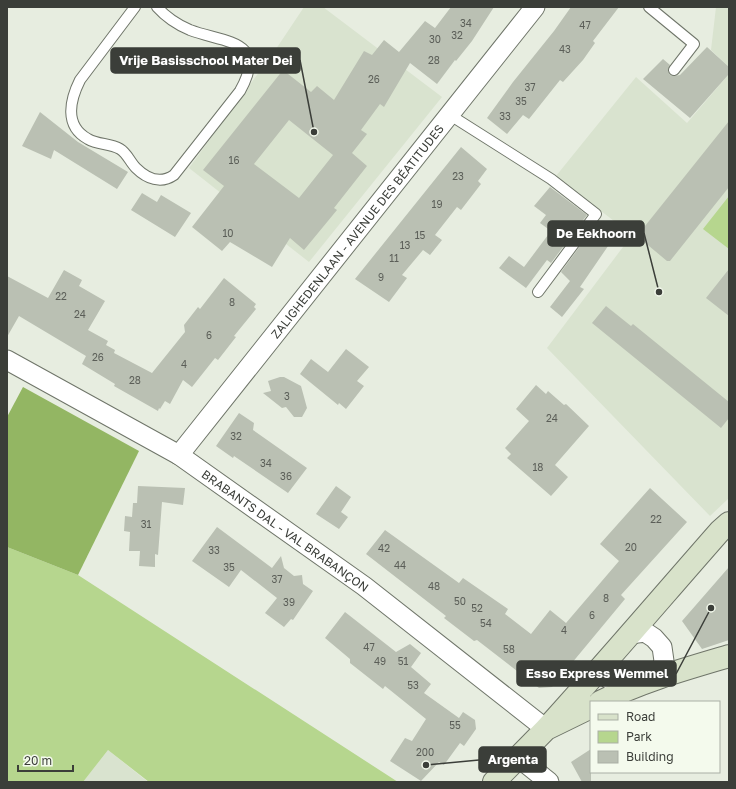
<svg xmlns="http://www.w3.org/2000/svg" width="736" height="789" font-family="'Golos Text',sans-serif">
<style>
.built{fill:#d9e3cf}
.green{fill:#b6d68e}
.forest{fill:#93b663}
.building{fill:#bac0b3;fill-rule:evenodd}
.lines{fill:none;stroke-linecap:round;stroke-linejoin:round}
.lane-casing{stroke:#6f7569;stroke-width:12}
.street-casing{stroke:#6f7569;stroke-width:21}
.secondary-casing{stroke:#6f7569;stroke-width:24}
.lane{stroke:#fff;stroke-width:10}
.street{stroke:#fff;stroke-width:19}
.secondary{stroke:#d8e2ca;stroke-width:22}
.labels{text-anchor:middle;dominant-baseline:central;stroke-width:3.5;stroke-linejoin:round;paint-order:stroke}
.number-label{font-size:10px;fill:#5b5e58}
.street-label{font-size:12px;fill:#3b3e39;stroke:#f4faed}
.leader{fill:none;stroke:#3b3e39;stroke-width:1.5}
.callout-dot{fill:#3b3e39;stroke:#f4faed;stroke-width:1.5}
.callout{fill:#3b3e39;stroke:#3b3e39;stroke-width:1.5}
.callout-label{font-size:13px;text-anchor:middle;font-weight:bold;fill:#fff}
</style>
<rect width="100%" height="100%" fill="#e7ede0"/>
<!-- built -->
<path class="built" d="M304,7H323L442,97L309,262L189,168L278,46Z
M716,7H729V67L711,50Z
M729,74V498L710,516L547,348L632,235L556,176L636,77L687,123Z
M108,750L148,782H83Z"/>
<!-- green -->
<path class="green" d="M729,196V249L703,229Z
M7,547L78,575L398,782H149L108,750L83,782H7Z"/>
<!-- forest -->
<path class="forest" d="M23,387L139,451L78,575L7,547V417Z"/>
<!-- building -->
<path class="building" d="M451,7H494L472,41L456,61L455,60L437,84L410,63L384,107L380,104L361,130L367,134L352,153L367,166L334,208L337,210L304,250L290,238L272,267L230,242L222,251L192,227L224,186L203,170L283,70L311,92L317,86L334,100L364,51L372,55L384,40L399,52L425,21L435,28ZM289,120L333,155L299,198L254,164Z
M571,7H619L593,41L595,43L583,60L563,82L560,80L529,119L523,115L507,134L487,118L513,82L554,31Z
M707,47L729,67V74L690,118L643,79L663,59L670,65L668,70L670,75L674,76L680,75Z
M40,112L78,142L128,172L117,189L54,150L51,159L22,146Z
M729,121V187L670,261H667L637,236Z
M461,147L487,169L478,181L481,184L461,210L457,207L435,235L442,240L430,255L423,250L402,275L407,278L389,302L355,279Z
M550,187L587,215L551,263L547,260L526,288L499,268L509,256L524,267L551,231L540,223L546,215L534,206Z
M142,193L157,202L161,195L191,213L175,237L131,210Z
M597,223L603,228L605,224L617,233L580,287L584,289L562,317L550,307L570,281L561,272Z
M729,269V316L706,298Z
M64,270L82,280L79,286L105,301L88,330L108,341L106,345L115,350L114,353L152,373L185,332L184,325L198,307L200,309L224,278L256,304L254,307L256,309L234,336L236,337L218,360L215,358L192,387L183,380L170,404L165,401L160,409L159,408L158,411L114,386L115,384L82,364L86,356L19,316L7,337V276L48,298Z
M606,306L631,326L633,324L729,402V418L721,428L592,323Z
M346,349L369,367L357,381L364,386L346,409L339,403L338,405L300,374L311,359L328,372Z
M280,377H284L301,386L307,408L302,417H294L286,407L282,408L263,393L271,391L268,381Z
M536,385L546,394L548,391L564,405L566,404L589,426L555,465L568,477L551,496L507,458L511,454L505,448L529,421L516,409Z
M239,413L254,423L253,430L307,468L288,493L234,456L233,458L216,446Z
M138,486L185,488L183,505L162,502L158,555L155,554V567L139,566L140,551H129L130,532L124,531L125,516L132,517L133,503H137Z
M336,486L351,497L341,512L348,517L339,529L316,514Z
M650,488L687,522L621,595L625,599L552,687L539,688L477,640L474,641L444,618L446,616L366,554L385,530L459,583L463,578L508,609L505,614L531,634L550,610L566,623L619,561L600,544Z
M217,527L272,568L281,556L284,568L294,576L302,575L303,584L313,591L293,620L291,619L284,627L265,613L277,598L241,570L229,587L192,561Z
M729,567V640L702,649L682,621Z
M345,612L396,652L410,644L421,653L411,667L431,684L424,693L459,718L463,712L475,720L476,729L464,746L460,743L444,765L439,762L421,781L390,761L405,738L412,741L426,719L385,686L383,689L350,663V659L325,638Z
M591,749V782H582L571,762Z"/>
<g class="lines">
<defs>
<path id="lane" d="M135,7L80,80C70,100 64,126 88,139C98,145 110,143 120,149C127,153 130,162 136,168C147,179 161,184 174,175L240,91C269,39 224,43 190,30C178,25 166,17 157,7
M649,7L694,44L674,70
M450,115L551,179L596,214L538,292"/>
<g id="street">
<path id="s1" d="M7,360L179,455L364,586L546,729"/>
<path id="s2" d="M179,455L535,7"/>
<path d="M630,634L645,632L654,638L662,647L664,661L658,677"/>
<path d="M604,666C605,682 616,684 630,687"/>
<path d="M518,757L549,782"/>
</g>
<path id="secondary" d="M600,702C642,681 685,669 729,656
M546,729C605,664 662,597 720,531L729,523
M494,782L546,729L591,707"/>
</defs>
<!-- lane casing -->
<use href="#lane" class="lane-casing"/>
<!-- street casing -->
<use href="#street" class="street-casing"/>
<!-- secondary casing -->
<use href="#secondary" class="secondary-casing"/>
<!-- lane -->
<use href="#lane" class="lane"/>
<!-- street -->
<use href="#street" class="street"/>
<!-- secondary -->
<use href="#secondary" class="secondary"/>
</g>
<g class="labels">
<!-- number labels -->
<g class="number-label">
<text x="466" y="23">34</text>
<text x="585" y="25">47</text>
<text x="457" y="35">32</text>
<text x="435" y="39">30</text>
<text x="565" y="49">43</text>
<text x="434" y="60">28</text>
<text x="374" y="79">26</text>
<text x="530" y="87">37</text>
<text x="521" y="101">35</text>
<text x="505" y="116">33</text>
<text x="234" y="160">16</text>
<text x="458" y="176">23</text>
<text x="437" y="204">19</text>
<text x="228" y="233">10</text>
<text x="420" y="235">15</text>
<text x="405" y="245">13</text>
<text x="394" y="258">11</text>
<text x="381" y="277">9</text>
<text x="61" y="296">22</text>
<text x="232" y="302">8</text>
<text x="80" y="314">24</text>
<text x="209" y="335">6</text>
<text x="98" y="357">26</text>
<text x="184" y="364">4</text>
<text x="135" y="380">28</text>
<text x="287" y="396">3</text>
<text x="552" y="418">24</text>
<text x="236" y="436">32</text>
<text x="266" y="463">34</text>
<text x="538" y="467">18</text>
<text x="286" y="476">36</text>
<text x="656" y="519">22</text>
<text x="146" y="524">31</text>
<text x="631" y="547">20</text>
<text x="384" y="548">42</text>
<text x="214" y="550">33</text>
<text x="400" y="565">44</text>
<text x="229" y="567">35</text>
<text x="277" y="579">37</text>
<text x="434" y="586">48</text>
<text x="606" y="598">8</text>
<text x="460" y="601">50</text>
<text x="289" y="602">39</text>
<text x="477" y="608">52</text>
<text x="592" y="615">6</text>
<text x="486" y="623">54</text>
<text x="564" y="630">4</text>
<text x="369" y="647">47</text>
<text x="509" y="649">58</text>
<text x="380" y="661">49</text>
<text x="403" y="661">51</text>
<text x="413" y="685">53</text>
<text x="455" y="725">55</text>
<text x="425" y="752">200</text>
</g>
<!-- street labels -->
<g class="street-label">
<text stroke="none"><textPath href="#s2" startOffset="286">ZALIGHEDENLAAN - AVENUE DES BÉATITUDES</textPath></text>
<text stroke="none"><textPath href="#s1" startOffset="327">BRABANTS DAL - VAL BRABANÇON</textPath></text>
</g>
</g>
<!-- callouts -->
<path class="leader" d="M314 132L300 60M659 292L644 233M711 608L676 674M426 765L479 760"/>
<g class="callout-dot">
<circle cx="314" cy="132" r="4"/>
<circle cx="659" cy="292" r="4"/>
<circle cx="711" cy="608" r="4"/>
<circle cx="426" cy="765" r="4"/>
</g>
<g class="callout">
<rect x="111" y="48" width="189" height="25" rx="4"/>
<rect x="548" y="221" width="96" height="25" rx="4"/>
<rect x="517" y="661" width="159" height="25" rx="4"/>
<rect x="479" y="747" width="67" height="25" rx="4"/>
</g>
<g class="callout-label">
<text x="206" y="65">Vrije Basisschool Mater Dei</text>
<text x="596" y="238">De Eekhoorn</text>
<text x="597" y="678">Esso Express Wemmel</text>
<text x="513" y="764">Argenta</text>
</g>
<!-- border -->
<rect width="736" height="789" fill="none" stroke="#3b3e39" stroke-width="16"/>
<!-- legend -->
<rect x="590" y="701" width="130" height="72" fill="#f4faed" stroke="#aaafa5"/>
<rect x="598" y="714" width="20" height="6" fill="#d8e2ca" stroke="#aaafa5"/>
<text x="626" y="721" font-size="12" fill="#3b3e39">Road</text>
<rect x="598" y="731" width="20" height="12" fill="#b6d68e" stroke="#aaafa5"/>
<text x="626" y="741" font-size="12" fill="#3b3e39">Park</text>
<rect x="598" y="751" width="20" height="12" fill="#bac0b3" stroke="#aaafa5"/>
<text x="626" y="761" font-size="12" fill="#3b3e39">Building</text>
<!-- scale -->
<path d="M18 765v6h55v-6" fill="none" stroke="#3b3e39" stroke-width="2"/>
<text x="24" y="765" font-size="12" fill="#3b3e39" stroke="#f4faed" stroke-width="3" paint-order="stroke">20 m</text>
</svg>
